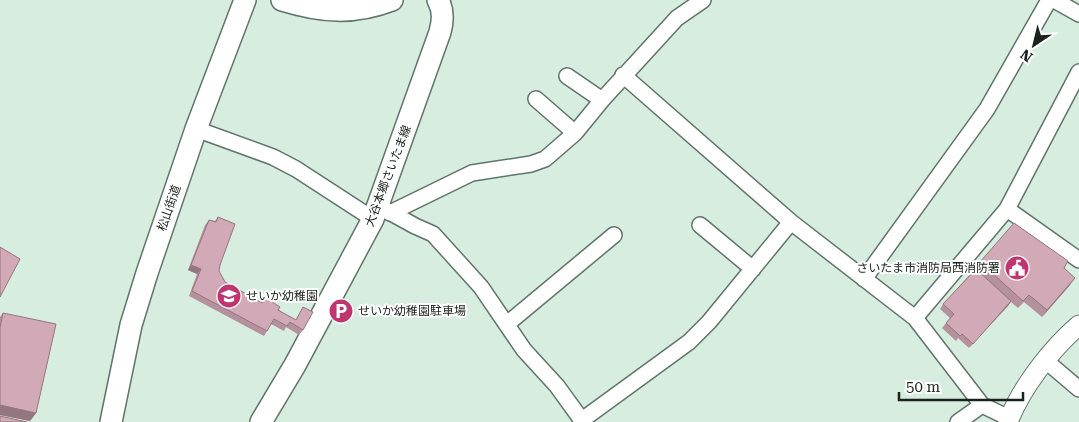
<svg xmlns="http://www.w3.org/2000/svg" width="1079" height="422" font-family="'Roboto Serif','Noto Sans JP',serif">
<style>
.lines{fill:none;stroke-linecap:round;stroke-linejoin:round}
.minor-casing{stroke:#607468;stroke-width:18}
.tertiary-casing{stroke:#607468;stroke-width:21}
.secondary-casing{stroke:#607468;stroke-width:24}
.minor{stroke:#fff;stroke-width:15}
.tertiary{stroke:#fff;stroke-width:19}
.secondary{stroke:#fff;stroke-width:21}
.wall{fill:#b5919d}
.shaded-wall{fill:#93767f}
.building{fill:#d2a9b6;stroke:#93767f}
.labels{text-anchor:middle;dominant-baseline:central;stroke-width:4;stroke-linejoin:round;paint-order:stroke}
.street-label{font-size:12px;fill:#1a221d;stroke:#fff}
.poi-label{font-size:12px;fill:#1a221d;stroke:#fff;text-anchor:start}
</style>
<rect width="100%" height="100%" fill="#d7ede0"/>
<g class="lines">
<defs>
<path id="minor" d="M1054,0L1079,14
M623,75L791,222L915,318L982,405L1009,418
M567,76L602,100
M536,99L575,133
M196,129L273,157L296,169L373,219
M384,209L415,226L433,234L481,287L524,350L557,386L583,422
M1007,209L1079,260
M390,213L472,173L531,164L545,159L575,133L602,100L677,18L703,0
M700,225L753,269
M864,279L987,109L1049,0
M915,318L1007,209L1079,72
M507,324L614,235
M1046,361L1079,389
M582,420L689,342L709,322L791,222
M958,422L982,405"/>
<path id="tertiary" d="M1008,422C1021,388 1051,349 1079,325"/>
<path id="secondary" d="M282,0C321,12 353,15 392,0
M111,422L131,325L147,273L196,129L245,0
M261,422L295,365L373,219L440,32C443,21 444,11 438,0"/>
</defs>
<!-- minor casing -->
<use href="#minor" class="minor-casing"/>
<!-- tertiary casing -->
<use href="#tertiary" class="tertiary-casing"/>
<!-- secondary casing -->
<use href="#secondary" class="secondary-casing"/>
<!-- minor -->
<use href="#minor" class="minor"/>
<!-- tertiary -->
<use href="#tertiary" class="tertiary"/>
<!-- secondary -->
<use href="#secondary" class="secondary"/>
</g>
<!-- wall -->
<path class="wall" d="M218,217L219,271L225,282L262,303L278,310L296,320L303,307V330L299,335L286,327L284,331L271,324L264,336L189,296L197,274L188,270L205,225L209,220L215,221Z
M980,262L1064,268L1070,285L1042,317L1024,302L1018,308L1011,302L969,348L958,338L956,341L942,328L950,318L940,309L943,304L975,269Z
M3,313L36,413L30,421L0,415V317Z"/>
<!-- shaded-wall -->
<path class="shaded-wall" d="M191,265L201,269L197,274L188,270Z
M1075,278L1070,285L1042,317L1047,310Z
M1011,301L1008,306L969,348L973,344Z
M0,405L36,413L30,421L0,415Z"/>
<!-- building -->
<path class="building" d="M218,217L235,224L220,265L219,271L225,282L262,303L266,298L280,307L278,310L296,320L303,307L313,312L303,330L290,322L287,326L274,319L267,331L192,291L201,269L191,265L209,220L216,222Z
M1014,223L1068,261L1064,268L1075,278L1047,310L1029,295L1023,301L980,262Z
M0,247L20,259L0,297Z
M976,269L1011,301L973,344L962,334L960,336L946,323L954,314L943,304Z
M3,313L56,324L36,413L0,405V328Z
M0,416L27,422H0Z"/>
<!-- icons -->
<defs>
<symbol id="civic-disc" viewBox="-11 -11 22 22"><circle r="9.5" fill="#be3570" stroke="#fff"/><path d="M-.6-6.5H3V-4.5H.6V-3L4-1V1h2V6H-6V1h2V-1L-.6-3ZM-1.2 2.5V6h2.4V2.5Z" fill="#fff"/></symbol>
<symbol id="school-disc" viewBox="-11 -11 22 22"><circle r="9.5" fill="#be3570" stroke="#fff"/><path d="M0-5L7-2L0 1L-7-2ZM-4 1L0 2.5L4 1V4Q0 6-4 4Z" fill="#fff"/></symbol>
<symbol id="parking-disc" viewBox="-11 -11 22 22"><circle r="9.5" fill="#be3570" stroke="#fff"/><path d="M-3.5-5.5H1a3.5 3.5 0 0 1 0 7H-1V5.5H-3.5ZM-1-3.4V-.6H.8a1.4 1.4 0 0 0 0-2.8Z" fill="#fff"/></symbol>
</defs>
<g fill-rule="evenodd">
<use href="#civic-disc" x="1003" y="254" width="28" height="28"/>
<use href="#school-disc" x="215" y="282" width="28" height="28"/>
<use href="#parking-disc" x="327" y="297" width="28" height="28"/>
</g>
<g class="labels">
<!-- street labels -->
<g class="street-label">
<text transform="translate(388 176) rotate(-69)">大谷本郷さいたま線</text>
<text transform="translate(169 208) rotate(-71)">松山街道</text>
</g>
<!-- poi labels -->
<g class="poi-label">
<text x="1000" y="268" text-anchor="end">さいたま市消防局西消防署</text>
<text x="246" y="296">せいか幼稚園</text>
<text x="358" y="311">せいか幼稚園駐車場</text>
</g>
</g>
<!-- north arrow -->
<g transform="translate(1034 45) rotate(215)" stroke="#ffffff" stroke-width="4" paint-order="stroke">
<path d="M0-4L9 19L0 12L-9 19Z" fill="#1a221d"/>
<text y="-8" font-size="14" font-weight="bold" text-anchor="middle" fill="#1a221d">N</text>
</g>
<!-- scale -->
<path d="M899 392v8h124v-8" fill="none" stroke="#1a221d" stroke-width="2.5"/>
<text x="906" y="392" font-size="15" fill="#1a221d" stroke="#ffffff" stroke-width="4" paint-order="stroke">50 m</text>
</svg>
